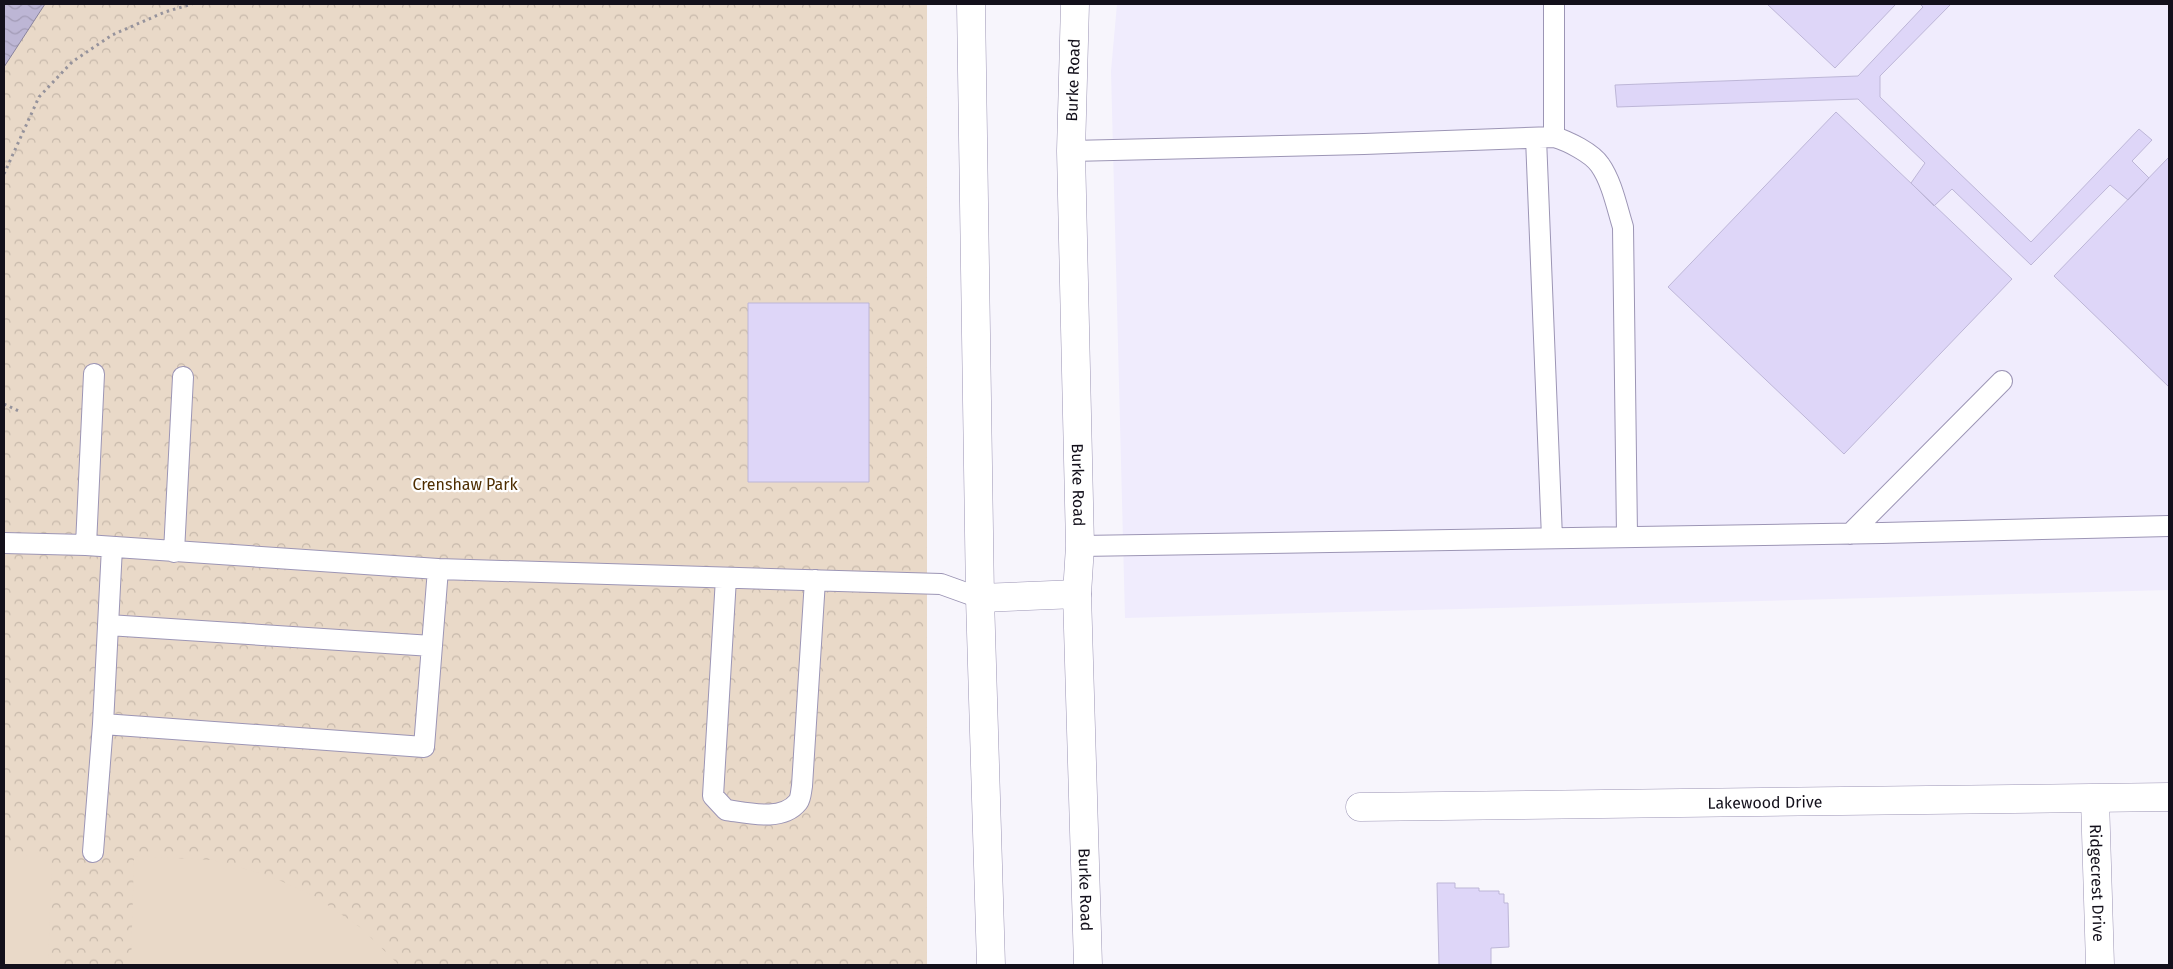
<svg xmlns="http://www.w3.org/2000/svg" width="2173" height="969" font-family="'Fira Sans',sans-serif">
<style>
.built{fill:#f0ecfd}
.park{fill:url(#park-crowns)}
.garden{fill:#e9d9c8}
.water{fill:url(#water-waves);stroke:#8a849d}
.building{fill:#ded6f8;stroke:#bdb6d7}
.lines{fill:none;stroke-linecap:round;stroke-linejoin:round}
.service-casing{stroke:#9c95b5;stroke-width:22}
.minor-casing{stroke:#9c95b5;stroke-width:29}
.secondary-casing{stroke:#9c95b5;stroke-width:29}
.path{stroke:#96939c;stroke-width:3;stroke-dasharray:2.5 4;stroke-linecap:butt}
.service{stroke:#fff;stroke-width:20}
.minor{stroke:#fff;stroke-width:28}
.secondary{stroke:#fff;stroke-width:28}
.labels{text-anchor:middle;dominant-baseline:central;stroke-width:4.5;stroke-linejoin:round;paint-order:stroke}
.street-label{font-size:16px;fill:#13101b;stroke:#fff}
.park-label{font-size:16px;fill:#4e2d00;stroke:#fff}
</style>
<defs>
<pattern id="park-crowns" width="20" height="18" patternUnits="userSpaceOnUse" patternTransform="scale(1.25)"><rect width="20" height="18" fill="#e9d9c8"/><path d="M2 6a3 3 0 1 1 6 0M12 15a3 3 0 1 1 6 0" fill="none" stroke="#c7b9ab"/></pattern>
<pattern id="water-waves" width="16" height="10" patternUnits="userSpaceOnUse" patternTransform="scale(1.25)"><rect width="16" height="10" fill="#bdb6d5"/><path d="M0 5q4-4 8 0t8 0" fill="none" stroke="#a29bb6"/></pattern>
</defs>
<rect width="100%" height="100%" fill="#f7f5fc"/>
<!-- built -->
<path class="built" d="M1117,4H2169V590L1125,618L1111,71Z"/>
<!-- park -->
<path class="park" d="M4,4H927V965H4Z"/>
<!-- garden -->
<path class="garden" d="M4,854L52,858L48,965H4Z
M134,856L213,860L270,876L316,897L361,928L399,965H131Z"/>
<!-- water -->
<path class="water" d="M4,4H45L4,67Z"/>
<!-- building -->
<path class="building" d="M1767,4H1896L1835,68Z
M1920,4H1951L1880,76V97L2031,242L2139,129L2152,140L2132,161L2149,178L2128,200L2110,185L2031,265L1952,189L1934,206L1911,183L1925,163L1858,99L1617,107L1615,85L1858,76L1923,7Z
M1836,112L2012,279L1844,454L1668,287Z
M2169,157V387L2054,276Z
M748,303H869V482H748Z
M1437,883H1455V888H1479V891H1499V894H1504V903H1508L1509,947L1491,948V965H1439Z"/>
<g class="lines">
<defs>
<path id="service" d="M1554,4V137
M1536,138L1552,538
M1071,151L1364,144L1554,137C1568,141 1592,153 1600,165C1612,182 1617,208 1623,227L1627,536
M1850,534L2002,381
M4,543L86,545L438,569L941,584L980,598
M86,545L94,374
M1080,546L1882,533L2169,526
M174,552L183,377
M726,578L713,796L726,810C748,813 782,822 798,802C801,798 801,791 802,786L815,580
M108,625L432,646
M103,724L424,747L438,569
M93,852L103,724L112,547"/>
<g id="minor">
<path id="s1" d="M2095,799L2100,965"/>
<path id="s2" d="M1360,807L2169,797"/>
</g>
<g id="secondary">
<path d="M971,4L980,598L991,965"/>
<path id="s3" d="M1075,4L1071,151L1080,546L1077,594L1088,965"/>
<path d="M980,598L1077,594"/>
</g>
</defs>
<!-- service casing -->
<use href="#service" class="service-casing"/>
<!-- minor casing -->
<use href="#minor" class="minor-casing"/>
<!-- secondary casing -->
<use href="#secondary" class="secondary-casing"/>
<!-- path -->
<path class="path" d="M4,174L39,97L72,62L112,35L165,12L192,4
M4,404L21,412"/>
<!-- service -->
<use href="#service" class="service"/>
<!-- minor -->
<use href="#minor" class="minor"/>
<!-- secondary -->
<use href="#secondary" class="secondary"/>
</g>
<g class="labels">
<!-- street labels -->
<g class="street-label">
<text transform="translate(1073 80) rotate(-88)">Burke Road</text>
<text stroke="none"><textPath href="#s3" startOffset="481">Burke Road</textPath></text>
<text stroke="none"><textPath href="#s2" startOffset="405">Lakewood Drive</textPath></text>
<text stroke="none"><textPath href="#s1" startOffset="84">Ridgecrest Drive</textPath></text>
<text stroke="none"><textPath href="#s3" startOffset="886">Burke Road</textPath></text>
</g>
<!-- park labels -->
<g class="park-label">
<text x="465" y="484">Crenshaw Park</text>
</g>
</g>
<!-- border -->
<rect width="2173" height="969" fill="none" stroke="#13101b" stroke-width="10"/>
</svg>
